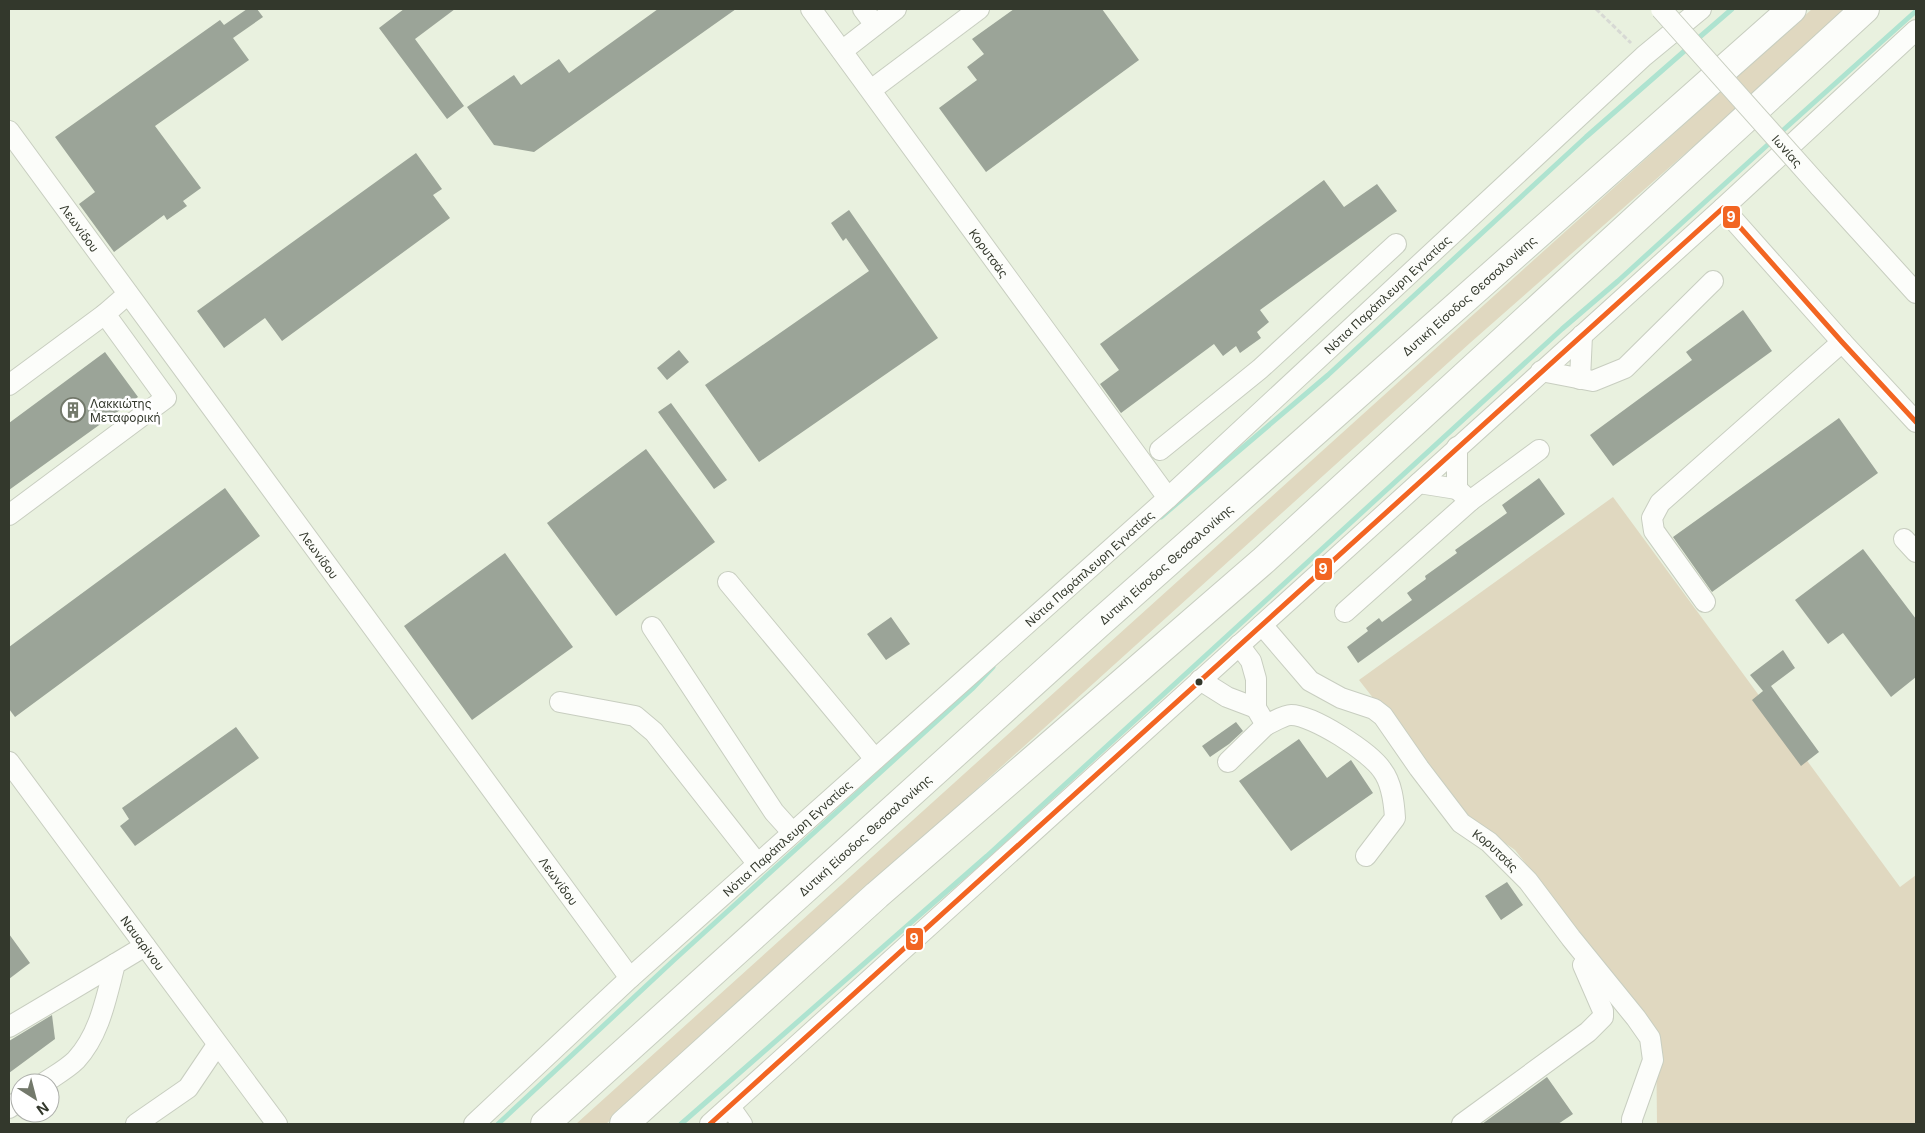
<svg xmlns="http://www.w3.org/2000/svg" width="1925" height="1133" font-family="Inter,sans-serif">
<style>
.green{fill:#e0d8c0}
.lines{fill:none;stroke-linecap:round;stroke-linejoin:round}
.stream{stroke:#aee3d0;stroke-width:5}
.building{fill:#9ba498}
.minor-casing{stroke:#c8cec0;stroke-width:22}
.highway-casing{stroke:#c8cec0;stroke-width:30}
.path{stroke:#d7d9d4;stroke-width:3;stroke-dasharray:5 2.5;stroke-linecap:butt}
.minor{stroke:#fcfdfa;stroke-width:20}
.highway{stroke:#fcfdfa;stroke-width:28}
.minor-bridge-casing{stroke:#c8cec0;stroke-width:22;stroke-linecap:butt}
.minor-bridge{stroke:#fcfdfa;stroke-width:20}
.bus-1-casing{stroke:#fff;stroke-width:9}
.bus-1{stroke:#f26522;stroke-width:5}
.bus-dot{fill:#33382c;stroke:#fff;stroke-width:2}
.labels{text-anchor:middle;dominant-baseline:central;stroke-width:5;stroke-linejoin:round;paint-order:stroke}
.street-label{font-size:12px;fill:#33382c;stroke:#fff}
.poi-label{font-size:12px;fill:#33382c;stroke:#fff;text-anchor:start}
.line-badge{stroke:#fff;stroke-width:2}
.badge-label{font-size:14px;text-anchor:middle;font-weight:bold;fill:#fff}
</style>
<rect width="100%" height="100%" fill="#e9f1df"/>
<!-- green -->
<path class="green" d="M1812,9H1845L1738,107L1470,343L606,1124H576Z
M1613,497L1900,887L1916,875V1124H1657L1656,1029L1515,850L1465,815L1359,680Z"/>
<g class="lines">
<!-- stream -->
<path class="stream" d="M1695,41L1732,9
M1779,134L1916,11
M1161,517L1328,375L1586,137L1689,47
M498,1124L674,960L972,689L993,667
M681,1124L987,856L1562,329L1618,281L1773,140"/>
</g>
<!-- building -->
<path class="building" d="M247,9H257L263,17L233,38L249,60L155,126L201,188L183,201L187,206L167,220L164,215L114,252L79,204L95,192L55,137L220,20L224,25Z
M404,9H455L415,39L464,106L447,119L379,28Z
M658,9H736L534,152L494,145L467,107L514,75L521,85L559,59L569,73Z
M1014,9H1102L1139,60L986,172L939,108L977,80L967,67L984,54L972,39Z
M416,153L442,189L433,195L450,218L282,341L265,318L224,348L197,311Z
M1324,180L1344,207L1377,184L1397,211L1260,310L1269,322L1257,332L1261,338L1240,353L1236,346L1223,356L1214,344L1121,413L1100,384L1119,370L1100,344Z
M849,210L938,338L759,462L705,385L869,271L846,238L843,241L831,223Z
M1743,310L1772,351L1613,466L1590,435L1692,360L1686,352Z
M679,350L689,362L667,380L657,368Z
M105,352L138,397L9,490V423Z
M671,403L727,480L714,489L658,412Z
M1839,418L1878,473L1712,592L1673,537Z
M646,449L715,542L616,616L547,523Z
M1539,478L1565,514L1358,663L1347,647L1368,631L1366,628L1379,618L1382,622L1412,600L1407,593L1426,579L1425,576L1457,553L1455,550L1507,513L1502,505Z
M225,488L260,536L15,717L9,709V647Z
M1863,549L1916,619V677L1891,697L1843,633L1828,644L1795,600Z
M505,553L573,647L472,720L404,626Z
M891,617L910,644L886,660L867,634Z
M1783,650L1795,668L1771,686L1819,752L1801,766L1752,700L1763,691L1750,675Z
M1236,722L1243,731L1229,744L1210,757L1202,746Z
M236,727L259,758L135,846L120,826L129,819L122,808Z
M1299,739L1327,778L1351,760L1373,793L1291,851L1239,781Z
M1507,882L1523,905L1501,920L1485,896Z
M9,934L30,963L9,979Z
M52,1015L55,1039L9,1073V1041Z
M1547,1077L1573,1114L1558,1124H1482Z"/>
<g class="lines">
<defs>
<g id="minor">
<path id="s1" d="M811,9L1168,498"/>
<path d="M863,9L875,25"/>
<path d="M842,51L896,9"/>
<path d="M871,90L979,9"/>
<path id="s2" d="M9,131L630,978"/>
<path d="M1819,186L1916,293"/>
<path d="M1723,208L1842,342L1916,422"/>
<path d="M1541,371L1593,381L1625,368L1713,281"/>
<path d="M1580,379L1582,335"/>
<path d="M9,385L105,314L128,294"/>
<path d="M1160,450L1260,369L1396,244"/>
<path d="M1419,483L1457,489V447"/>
<path d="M1470,501L1539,450"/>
<path d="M9,515L166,398L105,314"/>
<path d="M1904,539L1916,552"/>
<path d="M728,582L875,759"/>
<path d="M1705,602L1654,531L1652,518L1660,503L1842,342"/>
<path d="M1345,612L1470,501L1457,489"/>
<path id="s3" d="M1262,625L1310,681L1341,698L1374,709L1383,716L1419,768L1461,823L1489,842L1528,881L1571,938L1636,1018L1650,1038L1653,1060L1632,1119V1124"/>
<path d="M652,627L774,812L792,832"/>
<path d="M1239,645L1251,661L1256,679V708L1266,725C1273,722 1284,715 1291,715C1313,715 1370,752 1382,770C1392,783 1394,802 1395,818L1366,856"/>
<path d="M1200,680L1227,697L1256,708"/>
<path d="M560,702L635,716L654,732L757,863"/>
<path id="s4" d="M9,762L277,1124"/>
<path d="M1228,762L1266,725"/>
<path d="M9,1027L115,964"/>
<path d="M44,1083C54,1076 67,1069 76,1060C100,1034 106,998 115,964L145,946"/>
<path d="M730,1107L742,1124"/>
<path d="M9,1108L20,1100"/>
<path d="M136,1124L188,1088L217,1045"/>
<path id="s5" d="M474,1124L630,978L1168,498L1644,56L1701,9"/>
<path d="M710,1124L1723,208L1916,30"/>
<path d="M1462,1124L1588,1032L1603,1017V1011L1583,965"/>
</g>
<g id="highway">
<path id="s6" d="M545,1124L1097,625L1792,9"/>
<path d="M624,1124L877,895L1264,560L1865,9"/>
</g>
</defs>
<!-- minor casing -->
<use href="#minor" class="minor-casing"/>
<!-- highway casing -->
<use href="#highway" class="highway-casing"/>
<!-- path -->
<path class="path" d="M1596,9L1631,43"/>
<!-- minor -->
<use href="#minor" class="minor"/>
<!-- highway -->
<use href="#highway" class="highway"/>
<defs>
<g id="minor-bridge">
<path id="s7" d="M1661,9L1819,186"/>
</g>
</defs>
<!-- minor-bridge casing -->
<use href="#minor-bridge" class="minor-bridge-casing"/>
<!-- minor-bridge -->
<use href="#minor-bridge" class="minor-bridge"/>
<defs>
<path id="bus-1" d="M710,1124L1723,208L1842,342L1916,422"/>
</defs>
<!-- bus-1 casing -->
<use href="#bus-1" class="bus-1-casing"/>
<!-- bus-1 -->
<use href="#bus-1" class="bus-1"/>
</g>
<!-- icons -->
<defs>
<symbol id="building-ring" viewBox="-11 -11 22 22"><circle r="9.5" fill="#fff" stroke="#73796b" stroke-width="1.5"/><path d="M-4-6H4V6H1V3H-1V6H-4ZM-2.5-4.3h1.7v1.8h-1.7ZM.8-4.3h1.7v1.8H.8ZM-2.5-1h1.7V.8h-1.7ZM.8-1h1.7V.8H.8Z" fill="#73796b"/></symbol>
</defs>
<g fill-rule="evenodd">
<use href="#building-ring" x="59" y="396" width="28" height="28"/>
</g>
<!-- markers -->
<circle class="bus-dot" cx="1199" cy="682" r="4.5"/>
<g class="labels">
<!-- street labels -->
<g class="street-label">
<text stroke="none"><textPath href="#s7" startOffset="190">Ιωνίας</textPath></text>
<text stroke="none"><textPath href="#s2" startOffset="120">Λεωνίδου</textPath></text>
<text stroke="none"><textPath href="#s1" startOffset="302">Κορυτσάς</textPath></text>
<text stroke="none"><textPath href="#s5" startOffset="1234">Νότια Παράπλευρη Εγνατίας</textPath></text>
<text stroke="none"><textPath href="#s6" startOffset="1241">Δυτική Είσοδος Θεσσαλονίκης</textPath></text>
<text stroke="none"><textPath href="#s2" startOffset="525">Λεωνίδου</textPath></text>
<text stroke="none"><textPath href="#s6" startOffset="836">Δυτική Είσοδος Θεσσαλονίκης</textPath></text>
<text stroke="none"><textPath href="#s5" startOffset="829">Νότια Παράπλευρη Εγνατίας</textPath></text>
<text stroke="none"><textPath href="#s6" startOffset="431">Δυτική Είσοδος Θεσσαλονίκης</textPath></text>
<text stroke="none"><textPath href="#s5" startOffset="424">Νότια Παράπλευρη Εγνατίας</textPath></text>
<text stroke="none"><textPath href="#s3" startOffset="332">Κορυτσάς</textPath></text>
<text stroke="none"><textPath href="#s2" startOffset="930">Λεωνίδου</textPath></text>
<text stroke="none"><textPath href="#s4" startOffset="225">Ναυαρίνου</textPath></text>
</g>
<!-- poi labels -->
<g class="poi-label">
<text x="90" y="403">Λακκιώτης<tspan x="90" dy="14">Μεταφορική</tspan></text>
</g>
</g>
<g class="line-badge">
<rect x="1722" y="205" width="19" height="24" rx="5" fill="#f26522"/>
<rect x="1314" y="557" width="19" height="24" rx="5" fill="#f26522"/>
<rect x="905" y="927" width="19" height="24" rx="5" fill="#f26522"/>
</g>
<g class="badge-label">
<text x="1731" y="222">9</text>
<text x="1323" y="574">9</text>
<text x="914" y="944">9</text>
</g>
<!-- border -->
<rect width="1925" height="1133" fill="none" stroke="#33382c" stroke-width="20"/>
<!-- north arrow -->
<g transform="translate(35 1098) rotate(144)"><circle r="24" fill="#ffffff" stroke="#adafab"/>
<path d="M0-4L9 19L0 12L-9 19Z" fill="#73796b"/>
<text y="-8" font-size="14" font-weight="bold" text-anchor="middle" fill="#33382c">N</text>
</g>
</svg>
